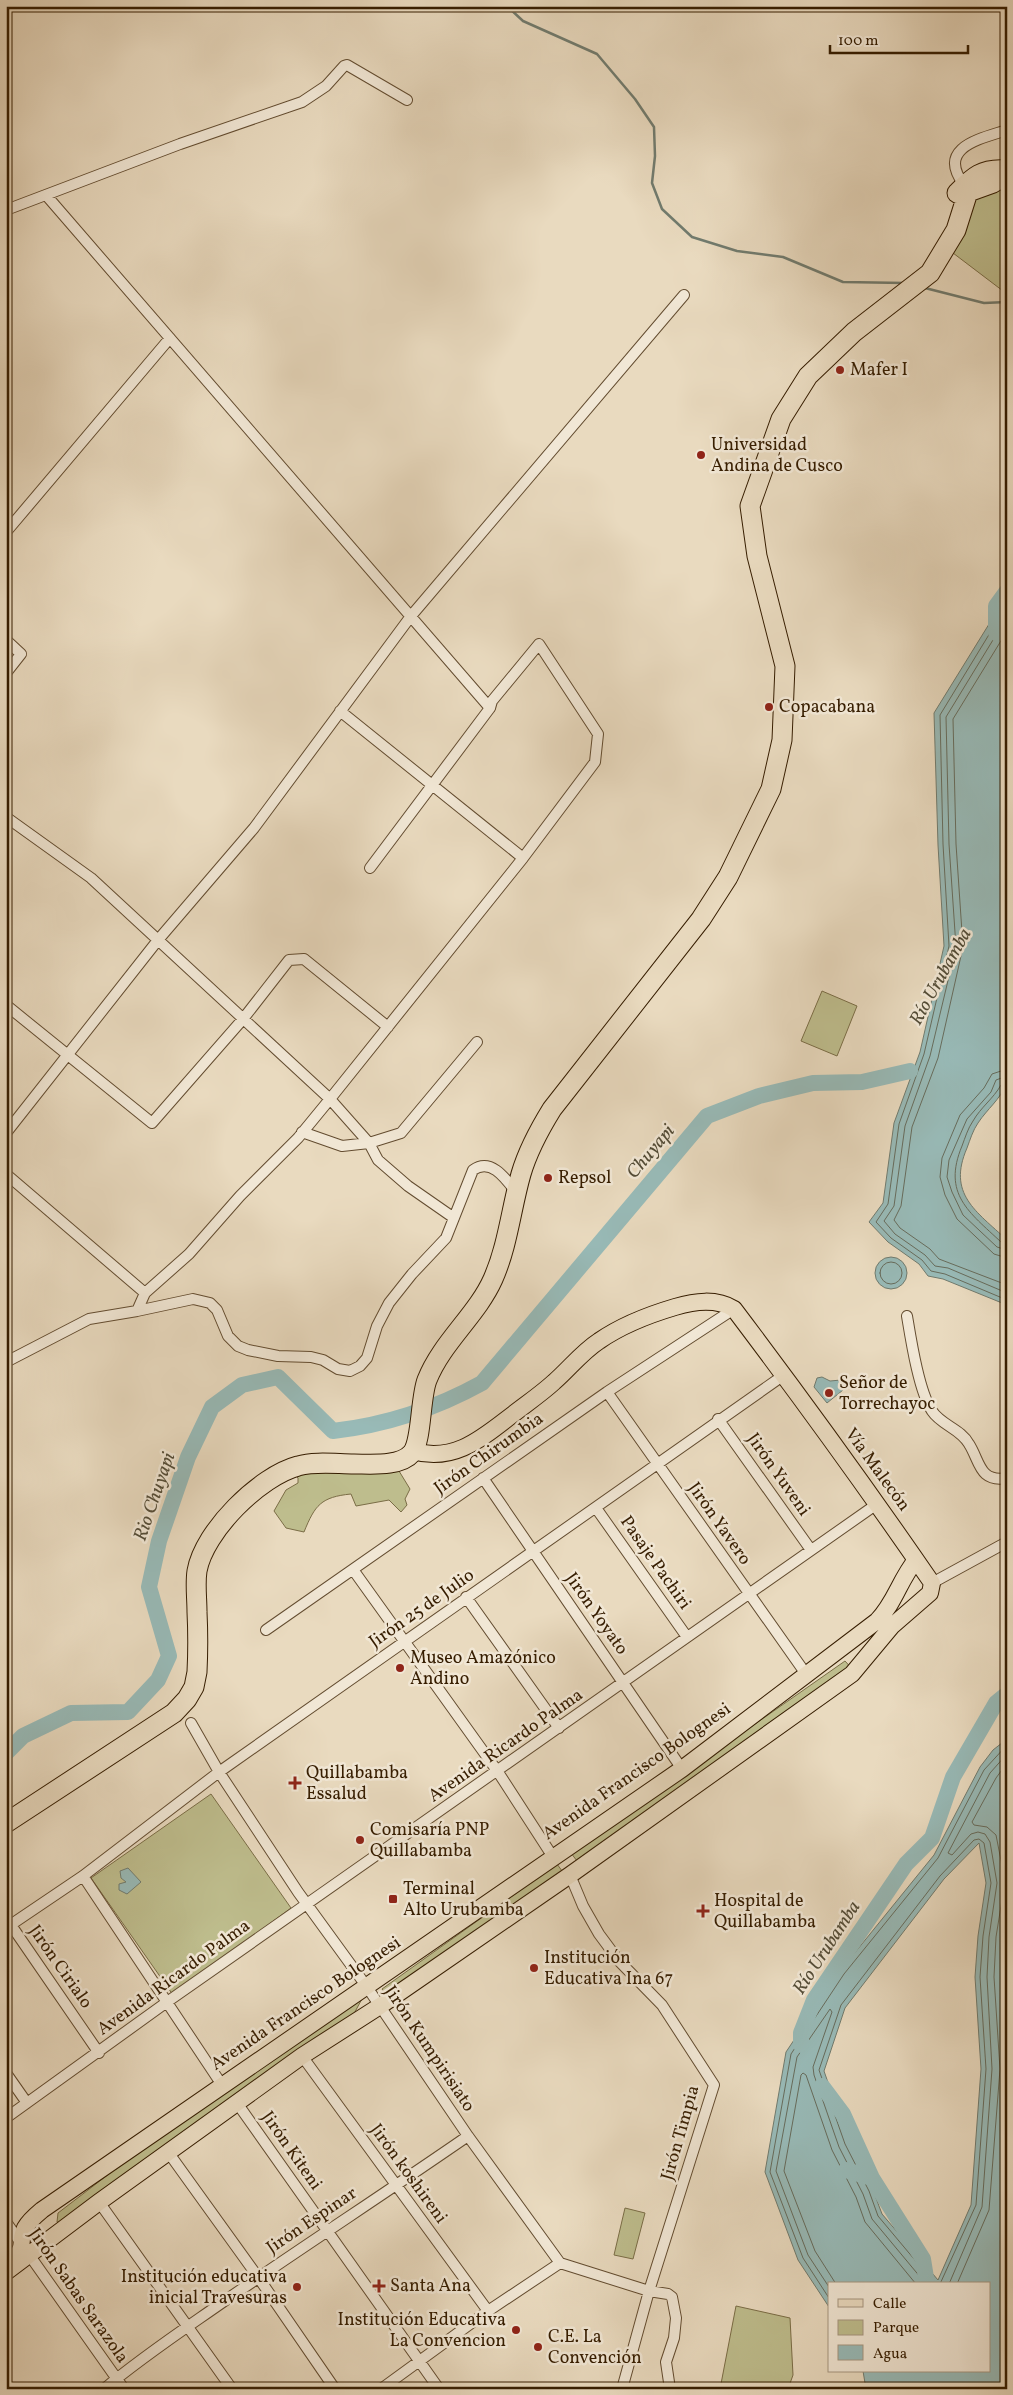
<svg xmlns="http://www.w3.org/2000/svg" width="1013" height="2395" font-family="Vollkorn,serif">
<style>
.green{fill:#bebd8d;stroke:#7a6d46}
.water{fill:#98bab7;stroke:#717b6e;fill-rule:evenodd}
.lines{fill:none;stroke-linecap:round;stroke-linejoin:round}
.shore{stroke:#676c5c;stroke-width:1}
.stream{stroke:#717b6e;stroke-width:2.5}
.river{stroke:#98bab7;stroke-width:16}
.street-casing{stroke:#634c30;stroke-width:12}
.primary-casing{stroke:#361d00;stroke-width:18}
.highway-casing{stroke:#361d00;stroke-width:21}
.street{stroke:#f1e7d5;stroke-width:10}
.primary{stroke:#e9dabf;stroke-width:16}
.highway{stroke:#e9dabf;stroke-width:19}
.poi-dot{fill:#8f2418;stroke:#f1e7d5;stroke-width:2}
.labels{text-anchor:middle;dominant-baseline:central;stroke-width:5;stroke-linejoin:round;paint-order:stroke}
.poi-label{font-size:18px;fill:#361d00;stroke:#f1e7d5;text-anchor:start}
.street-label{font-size:18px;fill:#361d00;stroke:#f1e7d5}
.water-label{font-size:19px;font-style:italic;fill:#534c37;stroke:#f1e7d5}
</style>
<rect width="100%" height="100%" fill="#e9dabf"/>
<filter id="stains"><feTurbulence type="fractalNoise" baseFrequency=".004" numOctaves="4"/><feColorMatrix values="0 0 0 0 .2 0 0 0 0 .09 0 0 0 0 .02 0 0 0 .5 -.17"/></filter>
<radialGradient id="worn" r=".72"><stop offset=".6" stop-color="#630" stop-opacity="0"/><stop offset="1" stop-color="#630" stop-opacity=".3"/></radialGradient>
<!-- green -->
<path class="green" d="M1007,183V294L953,253L971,192Z
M822,991L857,1006L837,1056L801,1041Z
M398,1461L399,1471L410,1489L405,1499L407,1505L401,1512L389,1500L356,1506L351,1494C321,1497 315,1505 304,1532L286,1528L274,1511L286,1490L298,1483V1478L291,1469Z
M845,1661L855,1672L580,1865L571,1853Z
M211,1794L291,1908L173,1995L91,1878Z
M557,1864L565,1875L390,2000L382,1989Z
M363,1997L350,2021L67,2225L57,2222L58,2213L285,2039Z
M625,2208L645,2213L633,2259L614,2255Z
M736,2306L790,2318L793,2375L788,2389H720Z"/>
<!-- water -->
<path class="water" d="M1007,595V1083C999,1101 988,1108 978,1123C973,1130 970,1140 967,1148C947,1194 976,1211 1007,1240V1305L943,1279L928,1276L919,1264L888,1242L869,1222L883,1203L894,1123L920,1052L944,946L938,845L934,713Z
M875 1273a16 16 0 1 1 32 0a16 16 0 1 1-32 0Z
M822,1377L830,1381L841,1380L844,1385L843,1390L827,1403L814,1387L817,1378Z
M1007,1739V2351L1001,2389H866L863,2371H989V2284H829V2307L798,2260L765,2172L786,2052L840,1971L934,1855L980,1767L993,1750ZM979,1843L986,1883L978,1936L975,1977L981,2069L971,2205L938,2280L882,2214L873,2190L849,2143L824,2071L845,2008L944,1879Z
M128,1868L141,1882L127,1894L119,1890V1884L126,1882L121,1878L120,1871Z"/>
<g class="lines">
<!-- shore -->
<path class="shore" d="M1007,605L940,715L943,844L949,946L924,1054L899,1124L888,1204L876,1222L891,1238L922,1260L931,1271L945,1274L1007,1300
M1007,617L946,717L949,844L956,947L930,1056L905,1126L894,1206L884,1221L895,1234L925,1255L935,1266L948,1268L1007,1293
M1007,631L953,719L956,844L963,947L938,1058L912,1127L901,1206L894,1220L900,1228L930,1249L939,1259L1007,1285
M1007,1069L992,1074L984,1088L960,1115L942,1158L940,1177L945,1195L957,1219L994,1254L1007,1258
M1007,1076L996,1080L991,1092L967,1119L949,1160L947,1177L952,1192L963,1215L997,1247L1007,1250
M1007,1083L1001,1085C993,1099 981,1107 973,1121C968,1128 965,1138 962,1146C942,1194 969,1212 1001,1242L1007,1244
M880 1273a11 11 0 1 1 22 0a11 11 0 1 1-22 0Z
M836,2284L815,2251L784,2171L801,2075L803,2073L806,2075L832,2150L856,2197L865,2222L916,2284
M935,2284L878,2216L869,2191L845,2144L819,2070L841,2005L940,1876L974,1840L979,1839L984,1843L991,1883L983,1936L980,1977L986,2069L976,2205L940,2284
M949,2284L982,2207L992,2069L987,1977L989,1937L997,1883L990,1842L985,1834L978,1832L971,1834L952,1855L948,1853L990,1773L1007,1754
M957,2284L989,2210L1000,2069L994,1977L996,1937L1005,1881L996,1835L987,1827L974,1825L972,1822L996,1778L1007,1763
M829,2287L808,2255L776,2171L797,2057L830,2009L832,2012L813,2067L814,2075L839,2147L863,2194L872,2219L926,2284
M829,2298L803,2258L770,2172L791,2054L844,1974L938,1858L984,1770L1007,1745"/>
<!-- stream -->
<path class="stream" d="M507,6L523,21L597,54L635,99L654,127L655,156L652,183L662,209L692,237L737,251L783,257L843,282L905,283
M925,288L984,303L1007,302"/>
<!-- river -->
<path class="river" d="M996,633V606L1007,591
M6,1753L23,1736L71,1713L128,1712L158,1680L169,1656L149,1587L159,1541L188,1457L212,1407L242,1385L278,1377L333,1431C386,1425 435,1409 482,1383L707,1116L759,1096L813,1083L862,1082L910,1071
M801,2045V2033L814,2000L906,1864L932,1838L953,1777L996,1703L1007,1694
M822,2086L843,2114L872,2178
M846,2170L872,2178L923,2259L927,2284"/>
<defs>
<path id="street" d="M964,185C936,147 980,139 1007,130
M46,195L490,708L370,868
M6,210L180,144L302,102L326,86L344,66L347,65L407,100
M6,532L170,338
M6,640L21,654L6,673
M340,711L523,858
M6,817L91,878L330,1099L369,1143L378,1160L408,1186L454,1218
M6,1005L152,1123L243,1019L289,960L304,959L388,1027
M302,1132L342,1146L369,1143L401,1133L477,1042
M6,1133L158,940L254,828L411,616L684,295
M6,1174L145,1293
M137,1311L145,1293L189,1254L240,1196L298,1138L330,1099L523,858L595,762L598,734L539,644L492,701L490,708
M907,1316C911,1340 919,1392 932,1411C941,1425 961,1429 969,1444C980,1461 979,1483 1007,1478
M6,1362L89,1319L137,1311L193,1299L210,1303L217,1310L228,1336L238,1346L248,1350L278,1356L311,1357L323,1360L338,1369L350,1371L360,1366L367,1358L377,1326L389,1303L412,1274L446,1238L473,1170C491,1157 506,1179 516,1192
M607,1392L806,1674
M718,1419L811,1550
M483,1478L682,1769
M596,1508L687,1637
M354,1571L498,1772L553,1857
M932,1583L1007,1542
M466,1597L559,1728
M266,1630L607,1392L734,1309
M191,1723L219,1772L298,1892L367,1987L468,2136L560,2263L649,2291L668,2294L672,2297L676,2318L674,2338L666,2362L670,2389
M570,1875L583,1906L599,1934L619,1961L662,2005L714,2085L649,2291L622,2389
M83,1876L222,2085
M11,1925L99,2053
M6,1928L83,1876L219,1772L784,1375
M302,2056L488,2311
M6,2073L27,2103
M237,2103L439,2389
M6,2118L167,2002L877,1504
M168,2152L258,2277L335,2389
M99,2202L232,2389
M6,2222L124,2389
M104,2389C142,2357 183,2330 223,2302C304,2246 387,2192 468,2136
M381,2389L488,2311L560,2263"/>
<path id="primary" d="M8,2262C29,2247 17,2245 25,2228C29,2221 36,2215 42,2210L682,1769L877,1621C895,1603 900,1579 916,1560
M6,2272L99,2202L302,2056L380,2006L570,1875L852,1674L892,1626L930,1593L932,1583C868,1490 802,1399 734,1309C716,1298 695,1301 675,1307C648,1315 622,1325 599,1341C582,1352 569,1369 554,1382C541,1394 526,1404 512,1415C482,1438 454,1463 413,1451"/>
<path id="highway" d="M957,193C972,178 981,168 1006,170
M6,1823L174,1713L187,1699L194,1687L197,1672C198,1652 198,1632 197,1612C197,1598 195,1584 197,1571C204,1531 260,1476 298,1466C315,1461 337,1464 354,1464C371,1464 400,1467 412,1453C422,1441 420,1398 427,1380C442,1342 477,1315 493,1279C508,1245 511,1209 521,1174C528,1150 539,1130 552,1109L701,919L728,877L771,789L782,740L785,666L757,556L750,506L781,419L808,376L854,332L930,273L956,230L968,192L993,183L1007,175"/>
</defs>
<!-- street casing -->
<use href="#street" class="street-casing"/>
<!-- primary casing -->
<use href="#primary" class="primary-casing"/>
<!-- highway casing -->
<use href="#highway" class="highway-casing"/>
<!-- street -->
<use href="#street" class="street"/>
<!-- primary -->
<use href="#primary" class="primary"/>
<!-- highway -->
<use href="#highway" class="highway"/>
</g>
<!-- markers -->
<g class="poi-dot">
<circle cx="840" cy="370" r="5"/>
<circle cx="701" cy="455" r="5"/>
<circle cx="769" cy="707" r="5"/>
<circle cx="548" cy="1178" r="5"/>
<circle cx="829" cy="1393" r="5"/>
<circle cx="400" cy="1668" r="5"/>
<path d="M292.5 1775.5h5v5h5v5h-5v5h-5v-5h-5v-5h5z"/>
<circle cx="360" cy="1840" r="5"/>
<rect x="388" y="1894" width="10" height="10" rx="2.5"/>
<path d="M700.5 1903.5h5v5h5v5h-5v5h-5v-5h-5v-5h5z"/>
<circle cx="534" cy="1968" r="5"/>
<path d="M376.5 2278.5h5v5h5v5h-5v5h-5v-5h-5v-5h5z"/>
<circle cx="297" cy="2287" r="5"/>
<circle cx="516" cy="2330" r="5"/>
<circle cx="538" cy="2347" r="5"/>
</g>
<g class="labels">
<!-- poi labels -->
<g class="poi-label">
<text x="850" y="370">Mafer I</text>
<text x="711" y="445">Universidad<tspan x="711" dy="21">Andina de Cusco</tspan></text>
<text x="779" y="707">Copacabana</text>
<text x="558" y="1178">Repsol</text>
<text x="839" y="1383">Señor de<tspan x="839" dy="21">Torrechayoc</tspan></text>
<text x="410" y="1658">Museo Amazónico<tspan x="410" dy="21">Andino</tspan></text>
<text x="306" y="1773">Quillabamba<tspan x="306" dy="21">Essalud</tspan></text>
<text x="370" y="1830">Comisaría PNP<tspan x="370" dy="21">Quillabamba</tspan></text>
<text x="403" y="1889">Terminal<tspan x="403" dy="21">Alto Urubamba</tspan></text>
<text x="714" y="1901">Hospital de<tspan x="714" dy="21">Quillabamba</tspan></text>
<text x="544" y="1958">Institución<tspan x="544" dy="21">Educativa Ina 67</tspan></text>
<text x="287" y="2277" text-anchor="end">Institución educativa<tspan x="287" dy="21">inicial Travesuras</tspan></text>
<text x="390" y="2286">Santa Ana</text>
<text x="506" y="2320" text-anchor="end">Institución Educativa<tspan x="506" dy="21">La Convencion</tspan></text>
<text x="548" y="2337">C.E. La<tspan x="548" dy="21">Convención</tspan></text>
</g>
<!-- street labels -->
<g class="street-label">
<text transform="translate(489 1454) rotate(-35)">Jirón Chirumbia</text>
<text transform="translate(877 1470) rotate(54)">Vía Malecón</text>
<text transform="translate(778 1475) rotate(55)">Jirón Yuveni</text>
<text transform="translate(719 1524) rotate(55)">Jirón Yavero</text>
<text transform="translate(655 1563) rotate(55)">Pasaje Pachiri</text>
<text transform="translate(422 1609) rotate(-35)">Jirón 25 de Julio</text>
<text transform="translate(596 1614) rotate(55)">Jirón Yoyato</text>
<text transform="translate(506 1746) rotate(-35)">Avenida Ricardo Palma</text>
<text transform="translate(637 1772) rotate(-35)">Avenida Francisco Bolognesi</text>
<text transform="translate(60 1967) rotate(55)">Jirón Cirialo</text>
<text transform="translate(174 1978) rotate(-36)">Avenida Ricardo Palma</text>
<text transform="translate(306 2004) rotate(-34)">Avenida Francisco Bolognesi</text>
<text transform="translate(429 2049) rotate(56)">Jirón Kumpirisiato</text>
<text transform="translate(681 2133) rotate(-74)">Jirón Timpia</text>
<text transform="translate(291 2151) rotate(55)">Jirón Kiteni</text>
<text transform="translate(408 2174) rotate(54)">Jirón koshireni</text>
<text transform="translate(312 2221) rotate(-34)">Jirón Espinar</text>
<text transform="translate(78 2296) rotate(55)">Jirón Sabas Sarazola</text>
</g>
<!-- water labels -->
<g class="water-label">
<text transform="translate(941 977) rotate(-61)">Río Urubamba</text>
<text transform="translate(651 1152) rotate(-50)">Chuyapi</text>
<text transform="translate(155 1497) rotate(-71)">Rio Chuyapi</text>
<text transform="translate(827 1948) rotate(-57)">Río Urubamba</text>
</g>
</g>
<!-- margin -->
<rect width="1013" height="2395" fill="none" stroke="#e9dabf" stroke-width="25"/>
<rect x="8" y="8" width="998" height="2380" fill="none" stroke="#361d00" stroke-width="2.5"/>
<rect x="12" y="12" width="988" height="2370" fill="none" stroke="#361d00"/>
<!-- legend -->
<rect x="828" y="2282" width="162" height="90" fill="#f1e7d5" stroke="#a69680"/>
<rect x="838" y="2299" width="25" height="8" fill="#e9dabf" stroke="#a69680"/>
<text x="873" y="2308" font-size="15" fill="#361d00">Calle</text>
<rect x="838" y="2320" width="25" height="15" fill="#bebd8d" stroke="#a69680"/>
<text x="873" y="2332" font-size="15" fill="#361d00">Parque</text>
<rect x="838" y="2345" width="25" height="15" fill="#98bab7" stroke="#a69680"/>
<text x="873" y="2358" font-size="15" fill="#361d00">Agua</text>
<!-- scale -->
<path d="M830 45v8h138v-8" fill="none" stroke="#361d00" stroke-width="2.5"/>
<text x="838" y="45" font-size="15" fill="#361d00" stroke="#f1e7d5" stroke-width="4" paint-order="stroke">100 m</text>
<rect width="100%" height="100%" filter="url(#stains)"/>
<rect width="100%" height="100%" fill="url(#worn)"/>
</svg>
